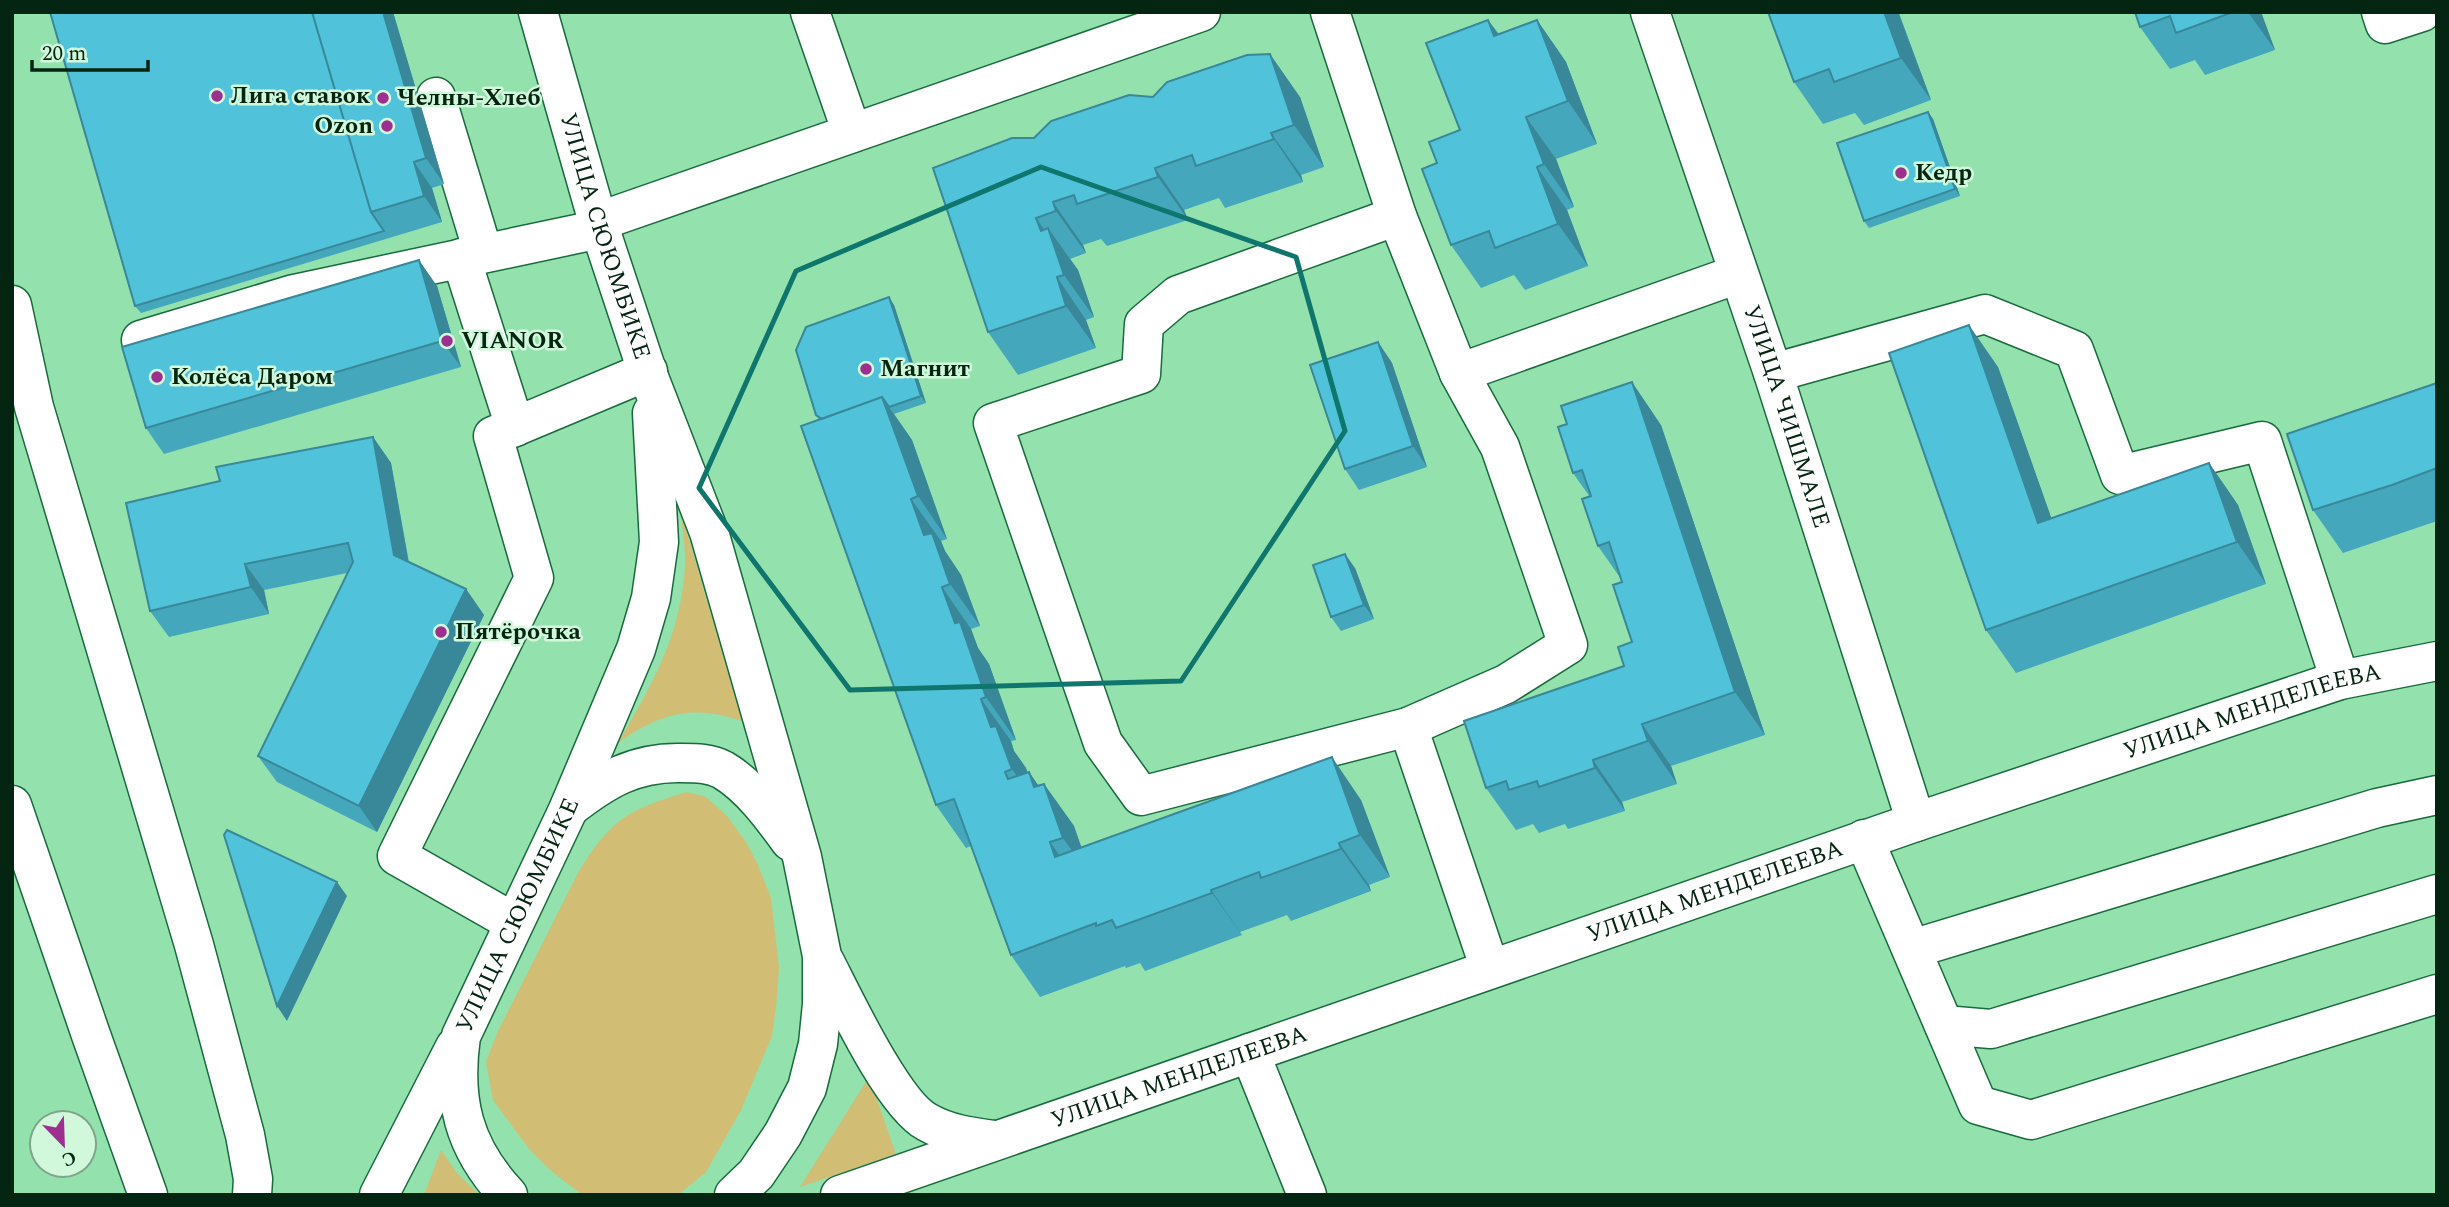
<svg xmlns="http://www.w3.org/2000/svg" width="2449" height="1207" font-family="Spectral,serif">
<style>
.green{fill:#d2bd74}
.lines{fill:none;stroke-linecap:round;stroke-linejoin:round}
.minor-casing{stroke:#186b3d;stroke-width:41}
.minor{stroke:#fff;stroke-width:38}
.wall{fill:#45a7bb}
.shaded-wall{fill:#388899}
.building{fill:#50c2da;stroke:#388899;stroke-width:2}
.marked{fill:none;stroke:#0f766e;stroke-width:5;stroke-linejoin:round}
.poi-dot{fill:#9d2f8e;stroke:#d2f8dc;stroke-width:2.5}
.labels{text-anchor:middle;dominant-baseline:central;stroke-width:5;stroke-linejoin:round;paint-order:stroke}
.poi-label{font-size:24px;font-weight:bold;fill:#042511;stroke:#d2f8dc;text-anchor:start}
.street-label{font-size:24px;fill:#042511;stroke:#d2f8dc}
</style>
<rect width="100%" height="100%" fill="#93e1ac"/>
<!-- green -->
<path class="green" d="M681,512L742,721C692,704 660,713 618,743C652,685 681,635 685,566C686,549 682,529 681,512Z
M687,792L706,797L727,816L746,842L758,865L771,898L779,968L776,1007L772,1036L741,1110L706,1172L678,1195H582L549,1169L529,1149L493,1100L486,1062L497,1033L578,873C611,819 627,810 687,792Z
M869,1077L896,1154L800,1187Z
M441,1150L456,1172L479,1195H424Z"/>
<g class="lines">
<defs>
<g id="minor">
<path id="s1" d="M538,12L600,229L650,380L709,532L802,857L822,956V1004L818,1044L807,1088L783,1134L756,1174L734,1195"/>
<path d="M810,12L852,133"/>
<path d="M1330,12L1397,216L1459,373"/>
<path id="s2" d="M1650,12L1773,373L1916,822"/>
<path d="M2381,12L2385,24L2422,12"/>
<path d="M436,97L483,252"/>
<path d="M1397,216L1178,295L1144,324L1141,374L993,423L1103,743L1141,796L1408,727L1506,684L1568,645L1500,447L1459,373L1738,274"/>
<path d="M597,222L1201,12"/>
<path d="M461,258L515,427"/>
<path d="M12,305L34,407L194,945L245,1135L253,1179L252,1195"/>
<path d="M141,340L294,294L600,229"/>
<path d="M1773,373L1985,314L2074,350L2120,475L2262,441L2340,680"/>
<path d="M1408,727L1490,969"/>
<path d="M12,805L91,1035L148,1195"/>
<path d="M569,808C605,780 634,762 681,763C696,763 710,763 723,770C750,786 772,816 790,841"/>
<path d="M1864,839L1978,1105L2031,1120L2437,994"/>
<path d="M513,922L397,856L534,578L493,436L648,371"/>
<path d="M1912,949L2377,808L2437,795"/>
<path d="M825,962C844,999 893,1104 927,1122C948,1134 971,1137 995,1140"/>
<path d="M1944,1025L1991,1029L2437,894"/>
<path d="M1250,1053L1307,1195"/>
<path d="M379,1195L455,1047"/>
<path id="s3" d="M508,1195C463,1147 452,1100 461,1036L568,810L636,649L651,598L659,542L652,413"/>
<path id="s4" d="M840,1195L1916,822L2340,680L2437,661"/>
</g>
</defs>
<!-- minor casing -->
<use href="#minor" class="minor-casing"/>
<!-- minor -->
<use href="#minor" class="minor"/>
</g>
<!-- wall -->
<path class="wall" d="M393,12L444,184L432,188L442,222L141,313L135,306Z
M1768,12H1901L1899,13L1931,100L1864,125L1855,113L1823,124L1794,82Z
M2135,12H2261L2275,50L2205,75L2195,60L2170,69L2140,27Z
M1488,20L1499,34L1537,20L1566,62L1597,144L1556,159L1574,207L1567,210L1588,266L1525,290L1514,275L1481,288L1451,245L1437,163L1460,130Z
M1153,97H1300L1324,167L1301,175L1303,182L1225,208L1219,198L1184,210L1188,220L1107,246L1101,239L1083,245L1086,253L1070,259L1078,270L1094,317L1086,320L1096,348L1018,375L988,332L1034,138Z
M1928,112L1933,119L1960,196L1869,228L1864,221Z
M437,286L461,367L164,454L146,428Z
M894,305L926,403L894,414L912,440L947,539L941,541L945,551L961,575L980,626L971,629L978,648L989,664L1016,740L1011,741L1014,751L1026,768L1027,772H1029L1038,785L1044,784L1074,826L1081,848L1361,800L1390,877L1369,885L1371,891L1291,921L1287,915L1240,932L1242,935L1145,971L1140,963L1126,968L1125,966L1040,997L1011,955L971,846L966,848L936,805L819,420L816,415Z
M1378,342L1392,363L1427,467L1359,490L1345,469Z
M1998,367L2051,518L2209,463L2238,505L2266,584L2016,673L1986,630Z
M2437,383V521L2343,553L2313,510Z
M1661,425L1765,735L1671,766L1677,784L1622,802L1625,811L1568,829L1565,824L1539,833L1533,824L1516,830L1486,788L1624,666L1632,642L1621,579L1598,546L1590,497L1573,473Z
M373,437L391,463L409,562L466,589L484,615L377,832L277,782L258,756L347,573L264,590L269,614L169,637L150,611L220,481Z
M1355,568L1374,619L1341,631L1331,617Z"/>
<!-- shaded-wall -->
<path class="shaded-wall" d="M383,12H393L444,184L426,158Z
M1884,12H1898L1931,100L1901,58Z
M2248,12H2261L2275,50Z
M1488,20L1518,62L1494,36Z
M1537,20L1566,62L1597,144L1568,101Z
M1270,54L1300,97L1324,167L1294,125Z
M1928,112L1933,119L1960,196L1955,189Z
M1526,117L1556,159L1574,207L1544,164Z
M1271,133L1301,175L1303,182L1274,139Z
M414,162L432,188L442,222L424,196Z
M1537,167L1567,210L1588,266L1558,224Z
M1155,168L1184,210L1188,220L1158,177Z
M1053,202L1083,245L1086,253L1056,211Z
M1036,218L1053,242L1048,228L1078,270L1094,317L1064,275L1041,231Z
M419,260L437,286L461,367L442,341Z
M1057,277L1086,320L1096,348L1066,306Z
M889,297L894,305L926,403L921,396Z
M1969,325L1998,367L2068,565L2038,523Z
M1378,342L1392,363L1427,467L1413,446Z
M1632,382L1661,425L1765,735L1735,692Z
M882,397L912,440L947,539L918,496Z
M373,437L391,463L412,582L394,555Z
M2209,463L2238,505L2266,584L2237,542Z
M911,499L941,541L945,551L961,575L980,626L950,584L924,535Z
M1345,554L1355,568L1374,619L1364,605Z
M245,564L264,590L269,614L251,587Z
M942,587L971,629L978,648L989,664L1016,740L986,697L955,623Z
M466,589L484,615L377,832L359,806Z
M981,699L1011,741L1014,751L1026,768L1041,812L1012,769L991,727Z
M1642,724L1671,766L1677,784L1648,741Z
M1332,757L1361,800L1390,877L1360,835Z
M1593,760L1622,802L1625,811L1595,768Z
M1029,772L1051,804L1044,784L1074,826L1093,880L1063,838L1034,787Z
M1050,842L1080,884L1055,857Z
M1339,843L1369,885L1371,891L1341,849Z
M337,882L347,896L287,1021L277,1006Z
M1211,890L1240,932L1242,935L1212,893Z"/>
<!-- building -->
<path class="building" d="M50,12H312L371,212L384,231L135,306Z
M312,12H383L426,158L414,162L424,196L371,212Z
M1768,12H1884L1901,58L1834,82L1829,69L1794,82Z
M2135,12H2233L2176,33L2170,16L2140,27Z
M1488,20L1494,36L1537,20L1568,101L1526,117L1544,164L1537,167L1558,224L1495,248L1489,231L1451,245L1422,169L1437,163L1429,142L1460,130L1426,43Z
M1270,54L1294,125L1271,133L1274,139L1196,166L1192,155L1155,168L1158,177L1077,204L1074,195L1053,202L1056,211L1036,218L1041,231L1048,228L1064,275L1057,277L1066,306L988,332L933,168L1012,138H1034L1051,121L1129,95L1153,97L1167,82L1247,55Z
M1928,112L1955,189L1864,221L1837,143Z
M419,260L442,341L146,428L122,347Z
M889,297L921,396L889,407L882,397L822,419L816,415L796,350L806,327Z
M1969,325L2038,523L2209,463L2237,542L1986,630L1889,353Z
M1378,342L1413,446L1345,469L1310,365Z
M1632,382L1735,692L1642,724L1648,741L1593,760L1595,768L1539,787L1537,781L1509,790L1506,781L1486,788L1464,721L1624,666L1618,647L1632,642L1613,585L1622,582L1609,542L1598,546L1582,499L1591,496L1582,470L1573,473L1558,427L1567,424L1561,406Z
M2437,383V468L2392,485L2313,510L2287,434Z
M882,397L918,496L911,499L924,535L932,533L950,584L942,587L955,623L960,622L986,697L981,699L991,727L996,726L1012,769L1005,772L1008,779L1029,772L1034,787L1044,784L1063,838L1050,842L1055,857L1332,757L1360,835L1339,843L1341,849L1261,878L1259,872L1211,890L1212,893L1116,928L1112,920L1096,926V923L1011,955L954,799L936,805L801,426Z
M373,437L394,555L466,589L359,806L258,756L353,562L348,543L245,564L251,587L150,611L126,503L220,481L216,467Z
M1345,554L1364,605L1331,617L1313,565Z
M227,830L337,882L277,1006L224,835Z"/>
<!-- marked area -->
<path class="marked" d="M1041,167L1296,257L1345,431L1181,681L850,690L699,488L796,271Z"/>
<!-- markers -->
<g class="poi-dot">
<circle cx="217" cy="96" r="7"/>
<circle cx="383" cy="98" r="7"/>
<circle cx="387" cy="126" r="7"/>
<circle cx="1901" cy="173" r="7"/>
<circle cx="447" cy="341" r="7"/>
<circle cx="866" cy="369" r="7"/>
<circle cx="157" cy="377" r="7"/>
<circle cx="441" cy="632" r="7"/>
</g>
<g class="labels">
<!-- poi labels -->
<g class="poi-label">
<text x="231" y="96">Лига ставок</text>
<text x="397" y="98">Челны-Хлеб</text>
<text x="373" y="126" text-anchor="end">Ozon</text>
<text x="1915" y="173">Кедр</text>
<text x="461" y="341">VIANOR</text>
<text x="880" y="369">Магнит</text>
<text x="171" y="377">Колёса Даром</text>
<text x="455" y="632">Пятёрочка</text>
</g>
<!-- street labels -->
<g class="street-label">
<text stroke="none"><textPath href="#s1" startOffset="234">УЛИЦА СЮЮМБИКЕ</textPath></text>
<text stroke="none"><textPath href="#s2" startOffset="427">УЛИЦА ЧИШМАЛЕ</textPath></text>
<text stroke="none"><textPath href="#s4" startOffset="1493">УЛИЦА МЕНДЕЛЕЕВА</textPath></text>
<text stroke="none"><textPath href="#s4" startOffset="926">УЛИЦА МЕНДЕЛЕЕВА</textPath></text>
<text stroke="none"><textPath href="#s3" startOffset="306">УЛИЦА СЮЮМБИКЕ</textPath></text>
<text stroke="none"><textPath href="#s4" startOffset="359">УЛИЦА МЕНДЕЛЕЕВА</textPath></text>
</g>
</g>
<!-- border -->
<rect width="2449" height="1207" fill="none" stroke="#042511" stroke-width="28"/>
<!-- north arrow -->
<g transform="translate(63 1144) rotate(157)"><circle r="33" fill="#d2f8dc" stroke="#80a48b" stroke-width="2"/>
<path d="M0-5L12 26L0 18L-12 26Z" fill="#9d2f8e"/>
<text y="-10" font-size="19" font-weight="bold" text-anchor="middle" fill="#042511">С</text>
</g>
<!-- scale -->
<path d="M32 60v10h116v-10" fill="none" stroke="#042511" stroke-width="3.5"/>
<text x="42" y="60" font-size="21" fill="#042511" stroke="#d2f8dc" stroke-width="5" paint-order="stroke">20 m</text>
</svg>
